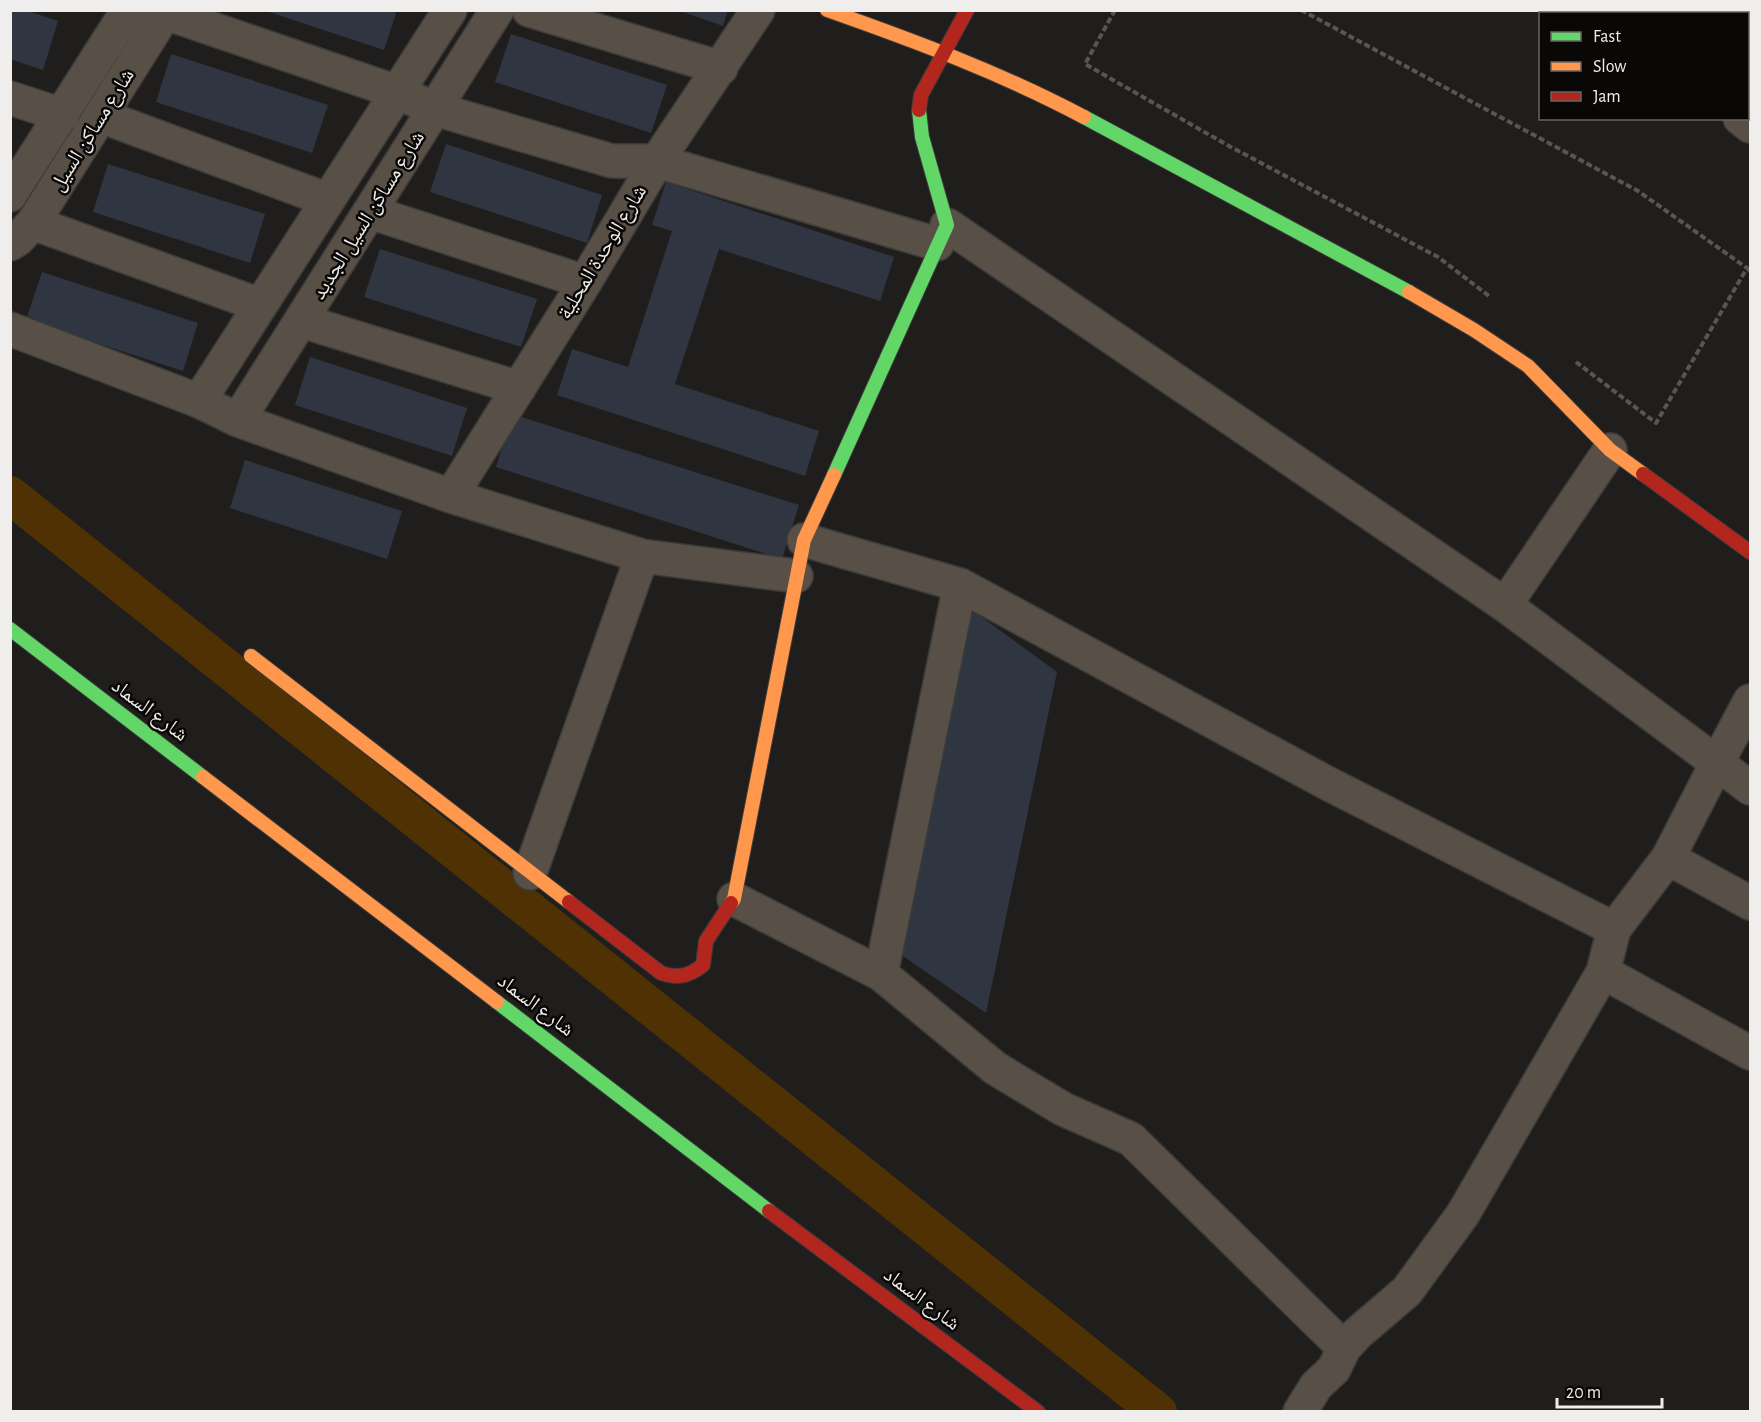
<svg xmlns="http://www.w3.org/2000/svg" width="1761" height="1422" font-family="'Alegreya Sans','Noto Naskh Arabic',sans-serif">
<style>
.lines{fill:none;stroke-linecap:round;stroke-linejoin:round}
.canal{stroke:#4f3104;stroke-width:38}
.building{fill:#2f3641}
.street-casing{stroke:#3c3b3a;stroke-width:36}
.fast-casing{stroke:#3c3b3a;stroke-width:16}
.slow-casing{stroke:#3c3b3a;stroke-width:16}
.jam-casing{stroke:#3c3b3a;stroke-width:16}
.path{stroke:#5a554f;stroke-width:4;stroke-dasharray:6 3;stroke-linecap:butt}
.street{stroke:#585046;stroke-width:33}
.fast{stroke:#63d668;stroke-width:14}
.slow{stroke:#ff974d;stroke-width:14}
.jam{stroke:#b3261e;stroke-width:14}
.labels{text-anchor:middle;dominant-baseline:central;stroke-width:5;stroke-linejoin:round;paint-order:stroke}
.street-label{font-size:21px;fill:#f0eeec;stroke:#090807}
</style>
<rect width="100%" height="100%" fill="#201e1c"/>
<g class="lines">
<!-- canal -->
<path class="canal" d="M10,495L1158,1412"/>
</g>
<!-- building -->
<path class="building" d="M10,10H25L58,21L43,70L10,59Z
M263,10H397L384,50Z
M677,10H728L723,26Z
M511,34L667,85L651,133L495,82Z
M171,54L328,105L312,153L156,102Z
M446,144L602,195L587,243L430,192Z
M108,164L265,214L250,263L93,212Z
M666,182L894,257L880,301L719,249L675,384L819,431L805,476L557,395L572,349L628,367L672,231L652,225Z
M380,249L537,299L521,347L364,297Z
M42,272L198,323L183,371L26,320Z
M310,357L467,408L452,456L295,405Z
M512,414L799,505L782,559L496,467Z
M245,460L402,511L387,559L230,508Z
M961,602L1057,672L986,1013L897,952Z"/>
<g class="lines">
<defs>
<path id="street" d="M157,10L397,92L435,109L612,161H657L937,244
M529,10L721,68
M1586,10L1590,14
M10,98L62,115
M101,116L328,200
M1740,118L1750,126
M10,195L128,10
M370,212L585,282
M33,223L260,305
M947,225L1505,605L1717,763L1750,701
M10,244L18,239L33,223L167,10
M302,321L519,388
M10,329L199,401L238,420L451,496L642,556L796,576
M199,401L450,10
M238,420L497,10
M451,496L585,282L657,161L758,10
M804,540L960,585L1325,782L1614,929
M1505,605L1610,450
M1668,858L1750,903
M530,873L642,556
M734,899L881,974L995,1068L1063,1109L1131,1139L1344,1348
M1603,972L1750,1053
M881,974L960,585
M1300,1412L1316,1386L1334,1369L1344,1348L1358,1333L1407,1291L1463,1214L1603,972L1614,929L1668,858L1717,763L1750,788"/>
<path id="fast" d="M1084,117L1409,292
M834,475L947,225L922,137L919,110
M10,629L203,777
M497,1002L769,1211"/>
<path id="slow" d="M827,10C915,41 1001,73 1084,117
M1409,292L1474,330L1528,366L1610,450L1643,474
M251,656L569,902
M203,777L497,1002
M731,903L734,899L804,540L834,475"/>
<path id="jam" d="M919,110L921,95L967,10
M1643,474L1750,552
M569,902L661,973C678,979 689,976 703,965L706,941L731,903
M769,1211L1038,1412"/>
</defs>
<!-- street casing -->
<use href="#street" class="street-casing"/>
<!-- fast casing -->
<use href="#fast" class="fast-casing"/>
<!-- slow casing -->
<use href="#slow" class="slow-casing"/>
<!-- jam casing -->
<use href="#jam" class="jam-casing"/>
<!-- path -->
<path class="path" d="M1115,10L1085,64L1229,146L1438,257L1489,296
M1301,10L1638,191L1747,268
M1576,362L1656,423L1747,268L1750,271"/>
<!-- street -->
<use href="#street" class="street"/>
<!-- fast -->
<use href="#fast" class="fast"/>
<!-- slow -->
<use href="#slow" class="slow"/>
<!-- jam -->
<use href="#jam" class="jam"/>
</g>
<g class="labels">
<!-- street labels -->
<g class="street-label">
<text transform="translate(92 130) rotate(-58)">شارع مساكن السيل</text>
<text transform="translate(368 215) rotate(-58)">شارع مساكن السيل الجديد</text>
<text transform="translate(602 252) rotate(-59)">شارع الوحدة المحلية</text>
<text transform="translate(150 710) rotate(37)">شارع السماد</text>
<text transform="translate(536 1005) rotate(37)">شارع السماد</text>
<text transform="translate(922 1299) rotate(37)">شارع السماد</text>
</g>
</g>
<!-- border -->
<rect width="1761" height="1422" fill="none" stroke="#f0eeec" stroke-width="24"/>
<!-- legend -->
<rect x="1539" y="12" width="210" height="108" fill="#090807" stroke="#656463" stroke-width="1.5"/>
<rect x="1551" y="32" width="30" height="9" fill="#63d668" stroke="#656463" stroke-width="1.5"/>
<text x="1593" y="42" font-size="18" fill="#f0eeec">Fast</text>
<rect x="1551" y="62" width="30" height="9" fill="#ff974d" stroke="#656463" stroke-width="1.5"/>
<text x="1593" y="72" font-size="18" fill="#f0eeec">Slow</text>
<rect x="1551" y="92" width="30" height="9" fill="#b3261e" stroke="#656463" stroke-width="1.5"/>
<text x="1593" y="102" font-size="18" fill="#f0eeec">Jam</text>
<!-- scale -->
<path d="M1557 1398v9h105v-9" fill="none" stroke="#f0eeec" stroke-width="3"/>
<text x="1566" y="1398" font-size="18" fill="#f0eeec" stroke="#090807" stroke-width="4.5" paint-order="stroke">20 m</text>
</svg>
